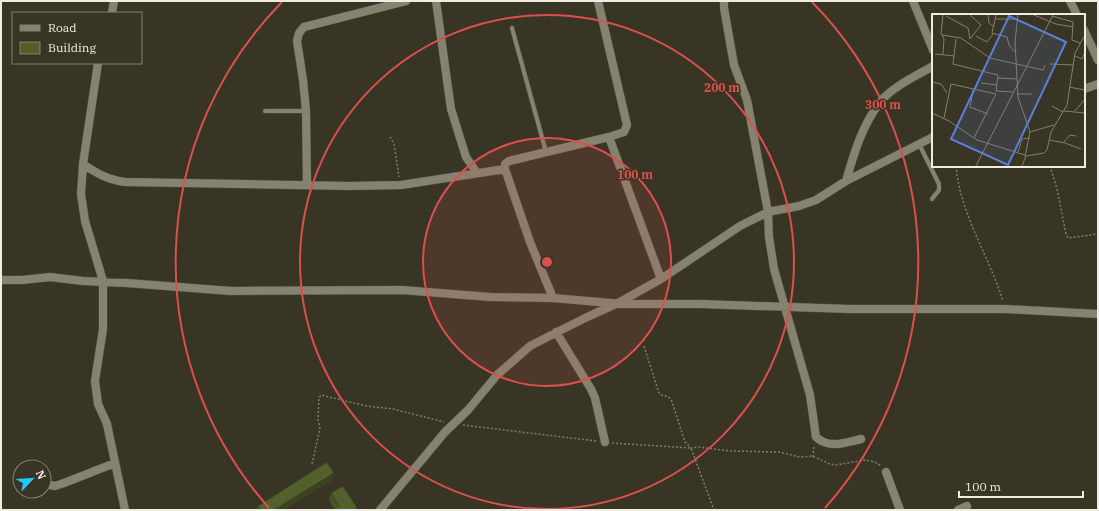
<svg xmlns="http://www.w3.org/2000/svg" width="1099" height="511" font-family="'IBM Plex Serif',serif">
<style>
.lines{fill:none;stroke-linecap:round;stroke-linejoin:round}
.service-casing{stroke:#565245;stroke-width:5}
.minor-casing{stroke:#565245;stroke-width:9}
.path{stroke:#807d70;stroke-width:1.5;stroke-dasharray:2 2;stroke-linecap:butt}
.service{stroke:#868270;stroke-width:4}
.minor{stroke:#868270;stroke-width:8}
.wall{fill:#475326}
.shaded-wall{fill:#3a431f}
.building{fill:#53602c;stroke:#3a431f}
.ring{fill:none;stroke:#db4f4d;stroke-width:2}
.inset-road{fill:none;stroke:#827f71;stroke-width:1}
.view{fill:#5c7edb;fill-opacity:0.15;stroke:#5c7edb;stroke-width:2}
.inset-edge{fill:none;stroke:#efede3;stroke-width:2}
.centre{fill:#db4f4d;stroke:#393525;stroke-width:2}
.ring-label{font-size:12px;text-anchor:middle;font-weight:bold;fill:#db4f4d;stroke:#393525;stroke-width:3;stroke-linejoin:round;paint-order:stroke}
</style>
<rect width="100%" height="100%" fill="#393525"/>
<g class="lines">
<defs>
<path id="service" d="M512,28L546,152
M265,111H306
M919,144L939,184V190L932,199"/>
<path id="minor" d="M436,1L451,109L466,157L477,173
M724,1V8L734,65L747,100L768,212L769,237L774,269L810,395L816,437C829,449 844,443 861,439
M913,1L933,50
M1070,1L1077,15
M112,13L114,1
M1084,30L1098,60
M98,63L83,164L81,194L85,221L103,281V329L95,381L98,404L107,424L125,510
M1084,89L1098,84
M609,137L661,279
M83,164C96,173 108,180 125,182L350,186L401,185L505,169
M846,181C854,153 862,126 880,102C892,87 916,76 933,66
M307,185L306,111L303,80L297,41L299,33L304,27L406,1
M1,280H22L50,277L83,281L127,283L231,291L402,290L490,297L553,298L622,304H701L849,309H1006L1098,314
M553,298L530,242L505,169V164L509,161L609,137L624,132L627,125L598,1
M556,332L591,389L595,398L605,442
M886,472L900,510
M44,484L55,486L64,483L115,463
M380,510L445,432L468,410L497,375L530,346L585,318L618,303L661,279L740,226L768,212L799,206L816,200L846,181L933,137
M958,510L967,506"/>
</defs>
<!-- service casing -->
<use href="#service" class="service-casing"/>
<!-- minor casing -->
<use href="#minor" class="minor-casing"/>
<!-- path -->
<path class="path" d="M390,137L394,144L399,177
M956,166C960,214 989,256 1003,301
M1050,166L1057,189L1066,234L1068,238L1098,234
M644,346L659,393C662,397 667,395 671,399L685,442L691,448L699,447L730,451L779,452L800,457L812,456L830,464L836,465L865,460L875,462L881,466
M463,425L596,441
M612,443L691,448L714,510
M813,457L814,446
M312,464L320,428L318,420L319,398L321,395L366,406L393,409L444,422"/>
<!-- service -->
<use href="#service" class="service"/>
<!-- minor -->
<use href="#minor" class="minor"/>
</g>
<!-- wall -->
<path class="wall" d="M332,480L283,510H256L258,506Z
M331,493L357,508L334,509L329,500Z"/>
<!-- shaded-wall -->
<path class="shaded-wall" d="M334,473L332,480L283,510H274Z"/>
<!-- building -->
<path class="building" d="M327,462L334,473L274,510H260L258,506Z
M343,486L357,508L354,510H332L339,506L331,493Z"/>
<!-- distance rings -->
<circle cx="547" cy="262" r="124" fill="#db4f4d" fill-opacity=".12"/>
<g class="ring">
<circle cx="547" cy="262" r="124"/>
<circle cx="547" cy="262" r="247"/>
<path d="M269 508A371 371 0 0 1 282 2M812 2A371 371 0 0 1 825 508"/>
</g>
<!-- overview -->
<g transform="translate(932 14)">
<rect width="153" height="153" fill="#393525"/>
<path class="inset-road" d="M11,1L9,19L12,25L11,40M38,1L49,11L38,25M56,1L57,9L62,13M64,1L60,19L75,23L77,31L84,39M86,1L83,28L86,83L98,118L93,143M102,1L124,10L141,13M14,2L36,14L38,25M120,2L141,8L140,26L148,29M64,5H86M10,21L29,24L58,44L111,56L113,51M44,22L55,28L61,20M24,25L21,50L66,61L64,77L81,78M3,40L22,42M143,42L150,45L153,38M118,50L142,51M66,64L85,65M0,68L9,70L15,79M49,69L65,71M137,73L153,76M41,76L38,93L56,100M85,80H100M120,92L131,98M132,97L153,99M143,97L153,85M0,99L17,107L45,126L93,141M12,104L19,70L64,80M98,118L122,111M42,124L64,80M117,126L133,129L149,135M132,128L138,121L144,122M86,138L90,125L98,124M44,152L121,1M90,152L94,142L112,139L115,136L119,118L135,91L143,39L153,21"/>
<path class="view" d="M77,2L134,28L76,151L19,125Z"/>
<rect width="153" height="153" class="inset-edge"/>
</g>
<circle cx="547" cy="262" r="6" class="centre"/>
<g class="ring-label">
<text x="722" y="92">200 m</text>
<text x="883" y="109">300 m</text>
<text x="635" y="179">100 m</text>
</g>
<!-- border -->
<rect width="1099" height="511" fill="none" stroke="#efede3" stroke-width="4"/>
<!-- legend -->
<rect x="12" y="12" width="130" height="52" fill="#393525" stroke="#827f71"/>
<rect x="20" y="25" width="20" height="6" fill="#868270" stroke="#827f71"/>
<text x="48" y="32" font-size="12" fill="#efede3">Road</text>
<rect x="20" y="42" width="20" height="12" fill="#53602c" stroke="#827f71"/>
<text x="48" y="52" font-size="12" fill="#efede3">Building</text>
<!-- north arrow -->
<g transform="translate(32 479) rotate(65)"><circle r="19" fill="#393525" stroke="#827f71"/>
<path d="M0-3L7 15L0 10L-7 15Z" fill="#20c9fd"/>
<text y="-6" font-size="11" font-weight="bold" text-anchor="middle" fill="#efede3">N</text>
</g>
<!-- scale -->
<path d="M959 491v6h124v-6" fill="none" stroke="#efede3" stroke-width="2"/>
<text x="965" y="491" font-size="12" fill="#efede3" stroke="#393525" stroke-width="3" paint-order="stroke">100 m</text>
</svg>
